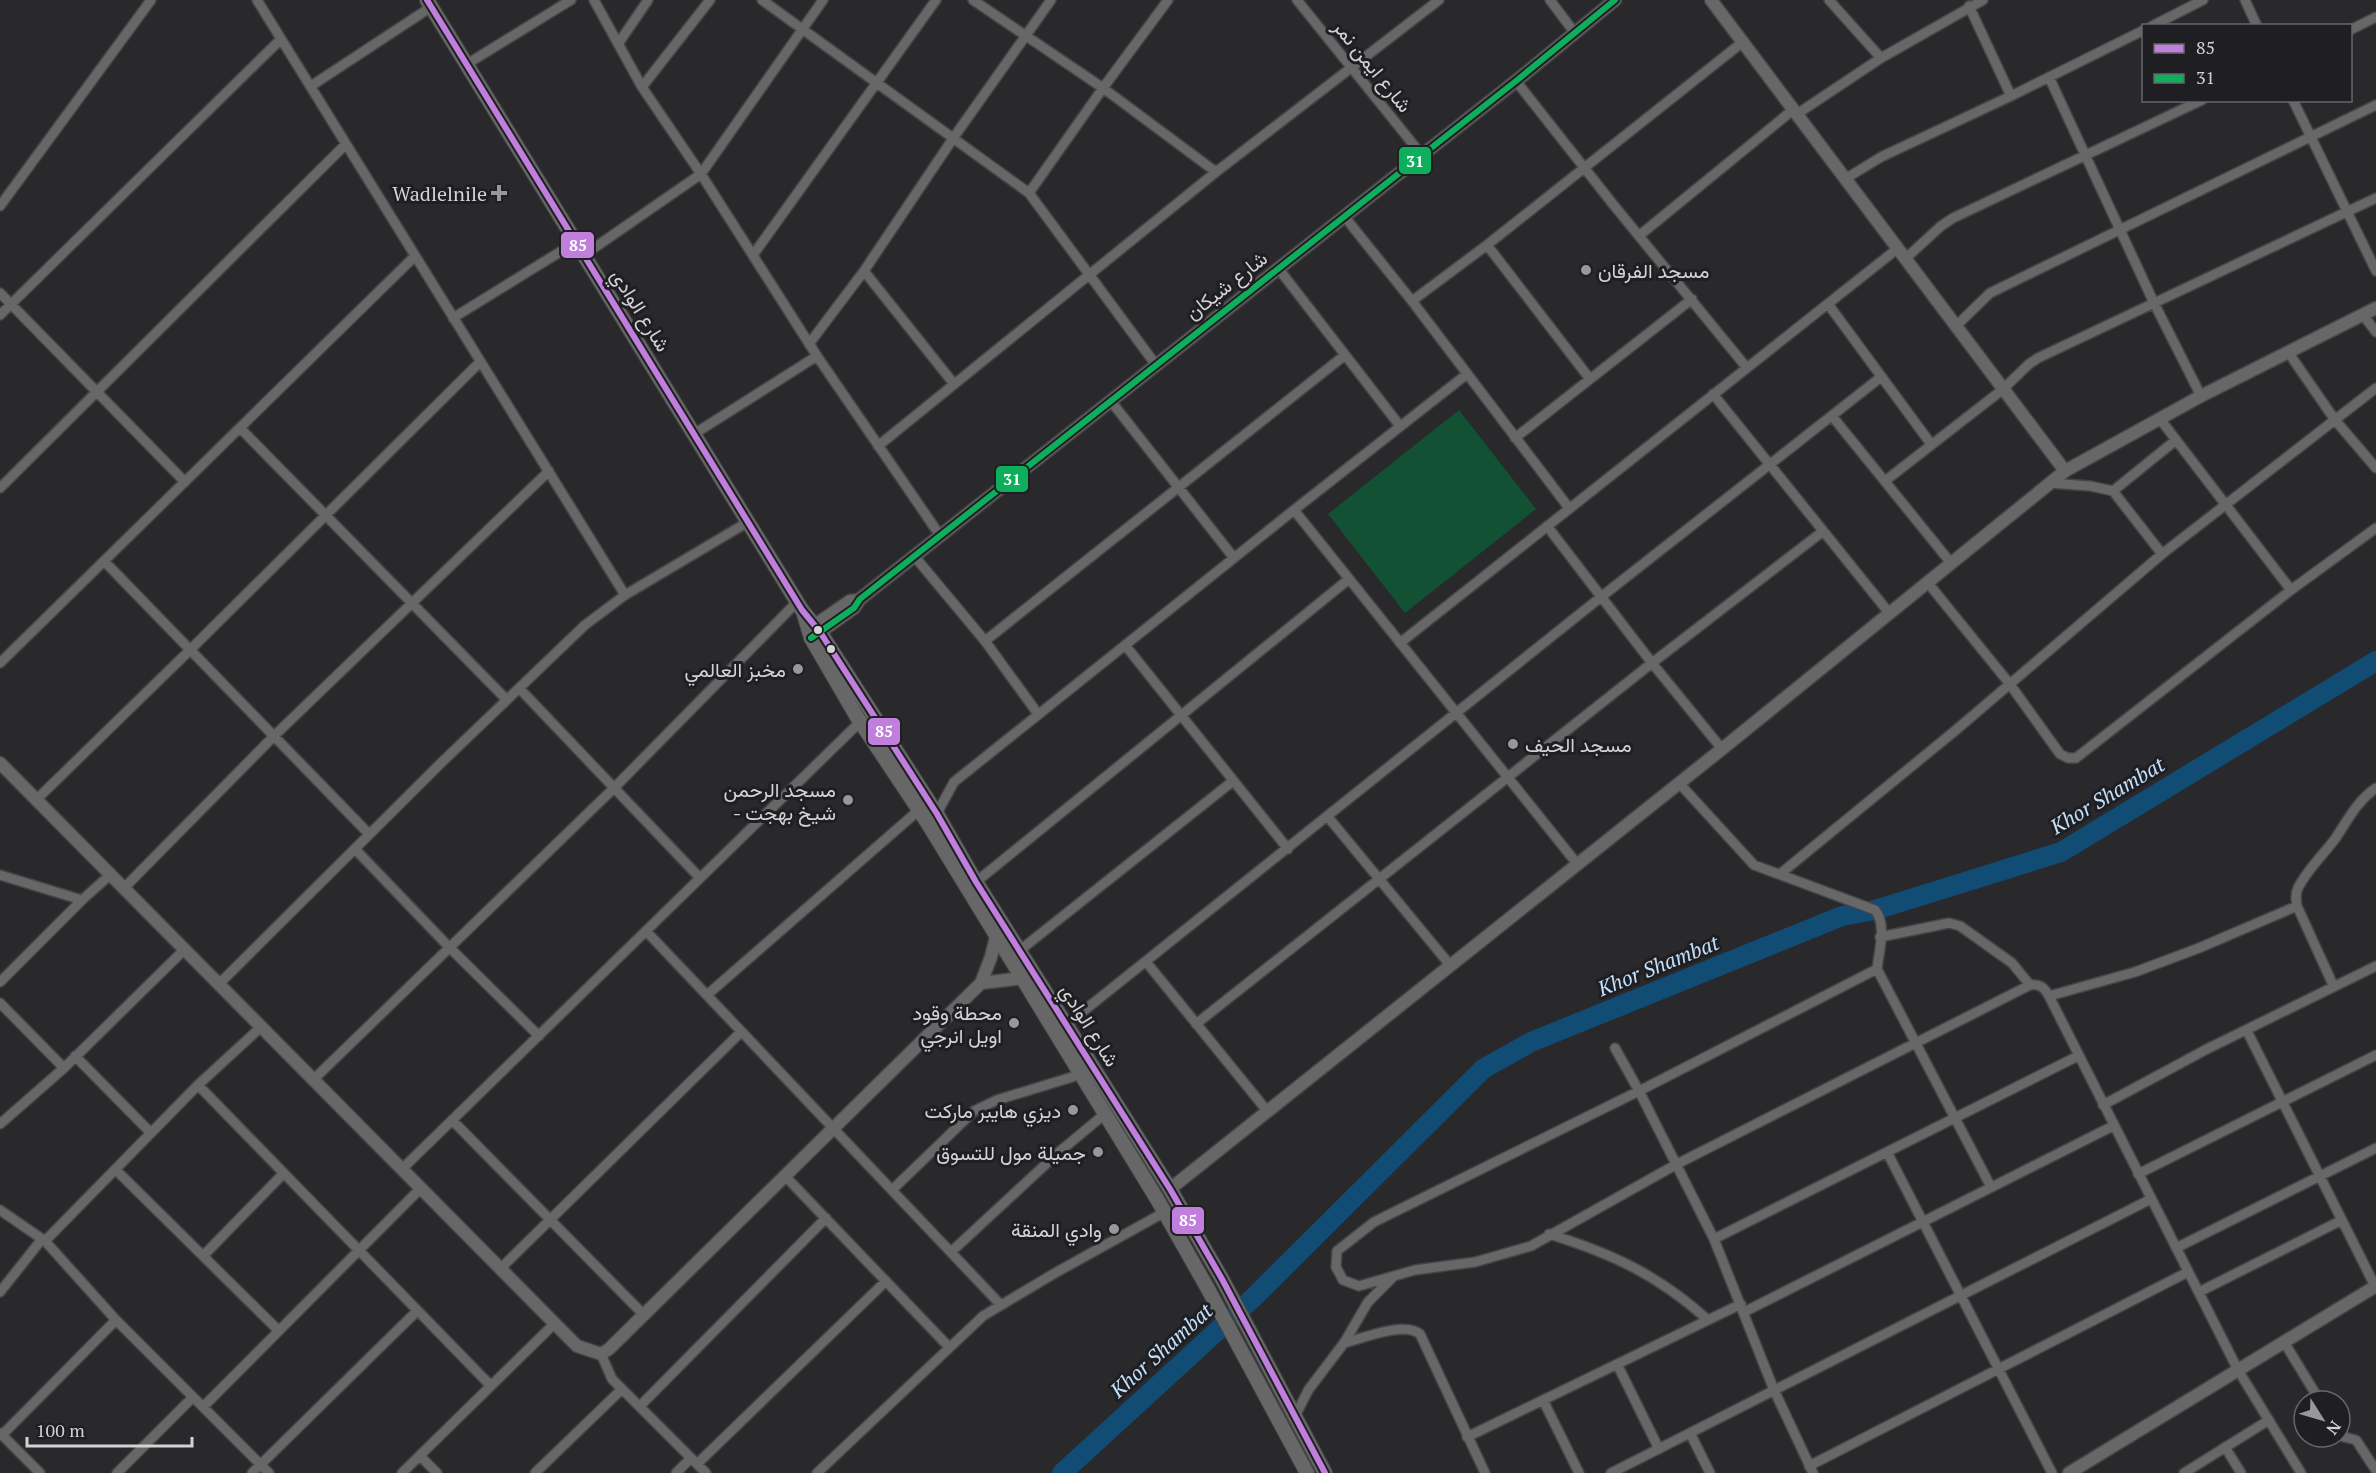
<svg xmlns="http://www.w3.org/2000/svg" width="2376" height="1473" font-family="'PT Serif',Vazirmatn,serif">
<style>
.pitch{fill:#135135}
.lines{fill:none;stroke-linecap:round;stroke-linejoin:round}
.river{stroke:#114c75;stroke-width:20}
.minor-casing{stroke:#444446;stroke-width:12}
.tertiary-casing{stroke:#444446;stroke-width:15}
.secondary-casing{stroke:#444446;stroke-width:16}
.minor{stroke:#676768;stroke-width:9}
.tertiary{stroke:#676768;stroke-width:12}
.secondary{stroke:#676768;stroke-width:14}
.bus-1-casing{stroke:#1f1e22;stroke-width:10}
.bus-2-casing{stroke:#1f1e22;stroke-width:10}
.bus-1{stroke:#c07fdc;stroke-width:6}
.bus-2{stroke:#0daf5c;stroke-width:6}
.poi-dot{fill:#98979a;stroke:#1f1e22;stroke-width:2}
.bus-dot{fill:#d3d2d5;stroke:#1f1e22;stroke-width:2}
.labels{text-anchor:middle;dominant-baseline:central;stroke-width:6;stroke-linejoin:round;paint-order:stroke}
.street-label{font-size:20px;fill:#d3d2d5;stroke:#1f1e22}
.poi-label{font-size:20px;fill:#d3d2d5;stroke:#1f1e22;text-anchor:end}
.water-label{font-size:21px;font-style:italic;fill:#c2e1fc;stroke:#1f1e22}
.line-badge{stroke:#1f1e22;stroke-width:2}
.badge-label{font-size:16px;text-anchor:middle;font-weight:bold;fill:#fff}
</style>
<rect width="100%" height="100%" fill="#29292b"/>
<!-- pitch -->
<path class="pitch" d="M1459,410L1536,509L1405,613L1328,514Z"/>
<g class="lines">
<!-- river -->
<path class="river" d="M1062,1473L1252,1299L1483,1069L1531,1042L1842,916L1875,910L2061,852L2376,661"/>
<defs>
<path id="minor" d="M257,0L625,595
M594,0L642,87L701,174L817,356L941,537
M762,0L1029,193L1156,365
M973,0L1103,88L1216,172
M1297,0L1421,154
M1550,0L1574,32
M1829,0L1881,58
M2245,0L2257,26
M1969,6L2011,96
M2152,26L2203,0
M2350,30L2376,17
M618,44L648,0
M467,64L571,0
M2049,77L2154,303L2201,396
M1516,81L1612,203L1747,368
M311,86L431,7
M642,87L710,0
M2293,100L2376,271
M1797,114L1881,58L1983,0
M1845,179L1881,157L2011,96L2144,30
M1029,193L1103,88L1168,0
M0,206L151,0
M1344,216L1412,301L1569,508
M1640,235L1794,109
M1487,245L1590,379
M584,255L701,174L823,0
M753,255L936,0
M1905,259L1941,226L1953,218L2202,100
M1278,268L1400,426
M864,271L954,384
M0,293L185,482
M1412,301L1487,245L1744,41
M1828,304L1931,444
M0,315L281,39
M2363,315L2376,332
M453,318L576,242
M1956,326L1990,293L2376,105
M809,344L864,271L954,137L1051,0
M2288,352L2335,420L2376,468
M1713,394L1890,614
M1110,400L1234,558
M1832,416L1951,563
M2160,419L2291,590
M240,428L507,700
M694,434L817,356
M1515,438L1692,299
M878,446L1216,172L1439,0
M1885,481L2002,390L2029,364L2038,358L2376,198
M2049,483L2090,486L2113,491L2162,554
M0,488L346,144
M2113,491L2176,440
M1294,510L1578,865
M1547,526L1652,663L1722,749
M915,557L985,641L1038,714
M104,561L369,834
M1928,583L2009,683L2060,754L2068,758H2076L2291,590L2376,528
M985,641L1345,355
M1400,643L1897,249
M1125,645L1288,849
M0,663L415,256
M519,688L700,878
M1679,783L1754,865L1875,910C1887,924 1879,951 1877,969L1991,1187
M36,800L190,650L480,362
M936,815L954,782L1294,510L1467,374
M1328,817L1450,965
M355,849L449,947L539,1036
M1780,874L1956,730L2162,554L2376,388
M0,875L82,900
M976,882L1349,579
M124,888L273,737L549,471
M646,931L1000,1304
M1880,937L1949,923L1960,926L2012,963L2030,985
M1019,951L1233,781
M1147,963L1268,1112
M1877,969L1639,1091L1374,1222L1337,1251L1336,1267L1343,1280L1359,1286L1415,1270L1475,1262L1531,1246L1677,1164L2030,985C2040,984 2044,987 2049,996L2238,1370L2301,1473
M0,982L82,900L111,874
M219,984L440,764L585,625L625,595L748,522
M2334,987L2297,906C2296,900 2295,894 2298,888C2307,870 2323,855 2335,839C2348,820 2356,802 2376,788
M707,995L919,810
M2049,996L2135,972L2199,948L2297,906
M0,1003L64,1068
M1196,1024L1652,663L1822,532
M1066,1025L1601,597L1881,377
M2247,1031L2376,1288
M1615,1048L1639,1091L1714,1239L1774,1390L1813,1473
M75,1056L151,1133
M314,1079L615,787L797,602
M198,1085L491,1386
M2103,1105L2207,1049L2376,966
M452,1120L644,1315
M0,1124L64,1068L185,949
M1887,1152L2052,1473
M402,1169L860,722
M116,1170L279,1331
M2138,1174L2376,1055
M785,1176L949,1347
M892,1190L974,1111L997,1100L1082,1074
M0,1210L45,1241L116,1320L269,1473
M1549,1234C1613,1254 1658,1275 1708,1320
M1714,1239L2078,1056
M45,1241L198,1085L261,1027
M2176,1248L2376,1148
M951,1252L1059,1152L1106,1113
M203,1256L283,1174
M501,1268L741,1032
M0,1292L42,1239
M2199,1292L2342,1220
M1744,1312L2113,1126
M2284,1342L2320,1401
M1344,1343C1364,1338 1404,1321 1420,1334L1485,1473
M601,1354L612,1379L706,1473
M1617,1364L1659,1449
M1543,1400L1579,1473
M640,1406L826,1218
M203,1407L421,1188
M1295,1416L1309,1389L1344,1343L1368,1302L1394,1276
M0,1433L40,1473
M1690,1433L1710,1473
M2340,1433L2344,1437L2356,1440L2375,1469
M2,1435L116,1320
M1467,1437L1741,1304
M2225,1447L2241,1473
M420,1456L437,1473
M697,1464L886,1281
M1809,1466L2188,1272
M117,1473L193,1397
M252,1473L417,1311
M402,1473L555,1323
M535,1473L622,1389
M676,1473L691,1458
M817,1473L983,1316L1055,1273L1165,1212
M1611,1473L2151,1199
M2184,1473L2269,1420"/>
<path id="tertiary" d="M1711,0L2065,471
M808,630L850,601L859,600
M813,637L854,608L860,599L1516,81L1615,0
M0,763L577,1346L601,1354L609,1349L981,983L991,957L996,937
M981,983L1023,978
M1170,1189L1722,749L2065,471L2201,396L2376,308
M2069,1473L2376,1286"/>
<path id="secondary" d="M427,0L802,610L820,632L937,814L976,882L1170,1189L1222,1279L1325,1473
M803,611L811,638L857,717L927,822L1157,1199L1208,1289L1307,1473"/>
</defs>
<!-- minor casing -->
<use href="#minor" class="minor-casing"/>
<!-- tertiary casing -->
<use href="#tertiary" class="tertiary-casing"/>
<!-- secondary casing -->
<use href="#secondary" class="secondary-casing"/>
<!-- minor -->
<use href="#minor" class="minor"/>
<!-- tertiary -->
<use href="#tertiary" class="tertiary"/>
<!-- secondary -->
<use href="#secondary" class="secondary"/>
<defs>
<path id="bus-1" d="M427,0L802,610L820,632L937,814L976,882L1170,1189L1222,1279L1325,1473"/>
<path id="bus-2" d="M811,638L854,608L860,599L1516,81L1615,0"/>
</defs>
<!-- bus-1 casing -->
<use href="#bus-1" class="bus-1-casing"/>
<!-- bus-2 casing -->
<use href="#bus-2" class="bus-2-casing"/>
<!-- bus-1 -->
<use href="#bus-1" class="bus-1"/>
<!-- bus-2 -->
<use href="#bus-2" class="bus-2"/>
</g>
<!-- markers -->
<g class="poi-dot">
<path d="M496 184h6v6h6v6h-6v6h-6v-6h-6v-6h6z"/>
<circle cx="1586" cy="270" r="6"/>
<circle cx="798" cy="669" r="6"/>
<circle cx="1513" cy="744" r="6"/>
<circle cx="848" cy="800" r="6"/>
<circle cx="1014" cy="1023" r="6"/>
<circle cx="1073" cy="1110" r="6"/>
<circle cx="1098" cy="1152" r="6"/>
<circle cx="1114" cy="1229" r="6"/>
</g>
<g class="bus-dot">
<circle cx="818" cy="630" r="5"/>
<circle cx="831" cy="649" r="5"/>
</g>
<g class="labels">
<!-- street labels -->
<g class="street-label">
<text transform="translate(1373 66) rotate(51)">شارع ايمن نمر</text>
<text transform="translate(1226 285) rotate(-38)">شارع شيكان</text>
<text transform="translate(641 310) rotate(58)">شارع الوادي</text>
<text transform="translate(1090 1025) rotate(58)">شارع الوادي</text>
</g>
<!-- poi labels -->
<g class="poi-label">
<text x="487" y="193">Wadlelnile</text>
<text x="1598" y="270" text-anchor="start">مسجد الفرقان</text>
<text x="786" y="669">مخبز العالمي</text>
<text x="1525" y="744" text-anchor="start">مسجد الحيف</text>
<text x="836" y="789">مسجد الرحمن<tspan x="836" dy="23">- شيخ بهجت</tspan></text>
<text x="1002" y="1012">محطة وقود<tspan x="1002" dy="23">اويل انرجي</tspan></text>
<text x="1061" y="1110">ديزي هايبر ماركت</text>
<text x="1086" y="1152">جميلة مول للتسوق</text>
<text x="1102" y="1229">وادي المنقة</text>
</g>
<!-- water labels -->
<g class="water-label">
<text transform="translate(2107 795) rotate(-31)">Khor Shambat</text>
<text transform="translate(1658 965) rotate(-22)">Khor Shambat</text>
<text transform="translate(1161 1350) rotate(-42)">Khor Shambat</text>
</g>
</g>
<g class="line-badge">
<rect x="1398" y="146" width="34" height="29" rx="6" fill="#0daf5c"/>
<rect x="560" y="231" width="35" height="28" rx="6" fill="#c07fdc"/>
<rect x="995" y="465" width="34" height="28" rx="6" fill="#0daf5c"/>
<rect x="867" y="717" width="34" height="29" rx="6" fill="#c07fdc"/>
<rect x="1171" y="1206" width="34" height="29" rx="6" fill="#c07fdc"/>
</g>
<g class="badge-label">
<text x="1415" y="167">31</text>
<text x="578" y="251">85</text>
<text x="1012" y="485">31</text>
<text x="884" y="737">85</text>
<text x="1188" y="1226">85</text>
</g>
<!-- legend -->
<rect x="2142" y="24" width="210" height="78" fill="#1f1e22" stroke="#67666a" stroke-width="1.5"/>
<rect x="2154" y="44" width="30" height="9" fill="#c07fdc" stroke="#67666a" stroke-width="1.5"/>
<text x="2196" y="54" font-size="18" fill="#d3d2d5">85</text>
<rect x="2154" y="74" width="30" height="9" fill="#0daf5c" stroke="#67666a" stroke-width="1.5"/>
<text x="2196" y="84" font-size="18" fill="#d3d2d5">31</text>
<!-- north arrow -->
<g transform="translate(2322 1419) rotate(127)"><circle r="28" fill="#1f1e22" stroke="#67666a" stroke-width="1.5"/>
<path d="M0-4.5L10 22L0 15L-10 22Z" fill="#98979a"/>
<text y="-9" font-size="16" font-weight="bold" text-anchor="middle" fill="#d3d2d5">N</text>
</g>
<!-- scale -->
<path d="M27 1437v9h165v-9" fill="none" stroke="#d3d2d5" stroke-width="3"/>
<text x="36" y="1437" font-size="18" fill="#d3d2d5" stroke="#1f1e22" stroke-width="4.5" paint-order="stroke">100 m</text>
</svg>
